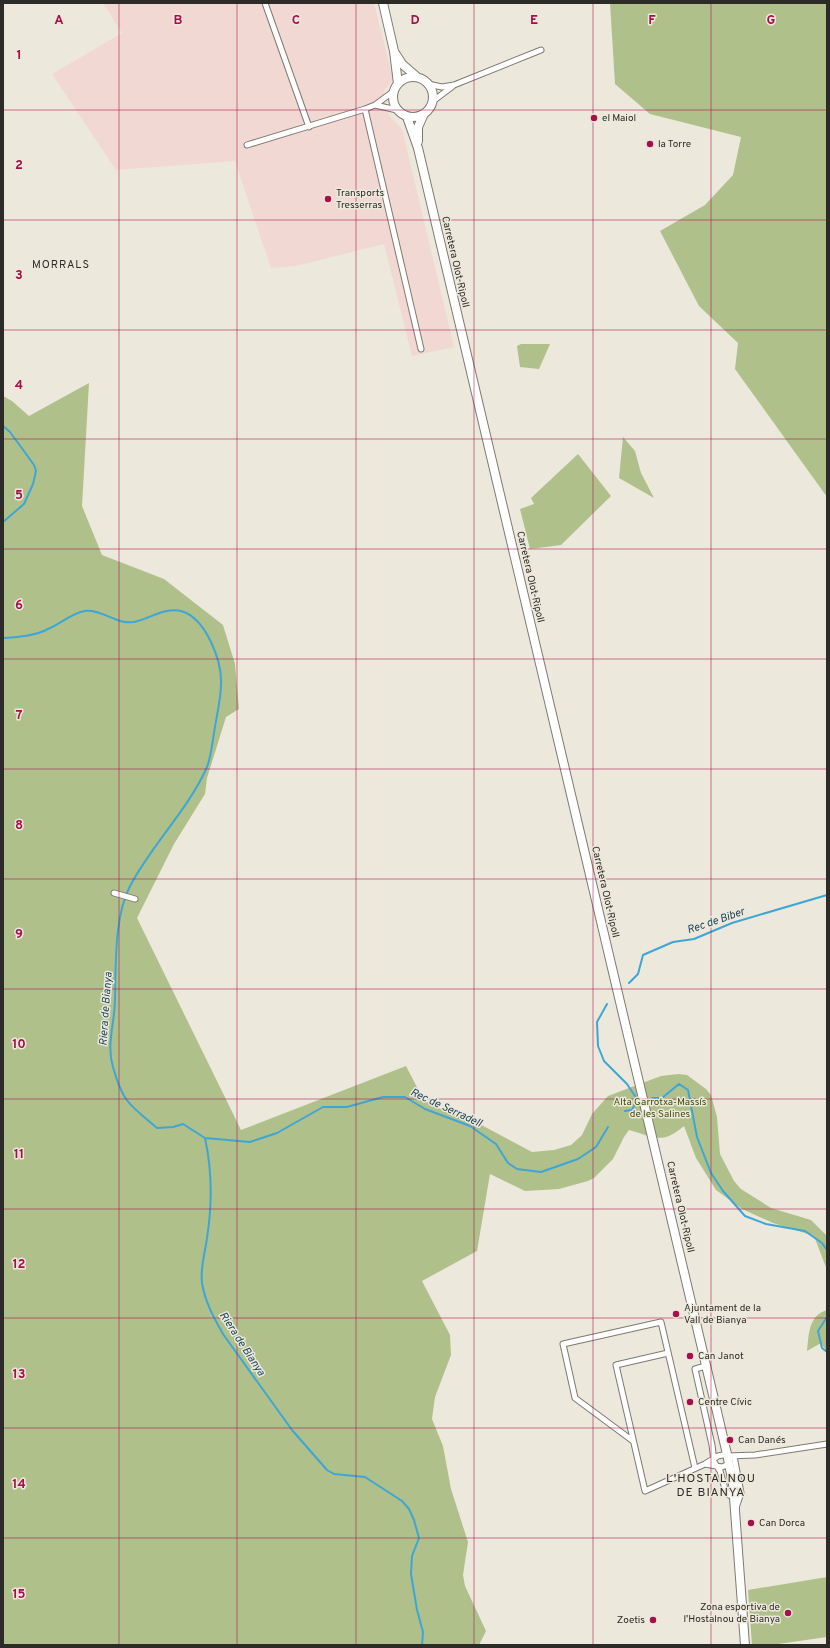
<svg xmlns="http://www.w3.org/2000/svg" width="830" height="1648" font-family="Overpass,sans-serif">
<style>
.industrial{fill:#f2d8d2}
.green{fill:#b0c08a}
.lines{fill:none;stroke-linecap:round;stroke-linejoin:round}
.stream{stroke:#3ea6d5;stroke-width:2}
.minor-casing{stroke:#7f7a70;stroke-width:7}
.primary-casing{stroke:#7f7a70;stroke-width:10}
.minor{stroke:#fff;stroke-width:5}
.primary{stroke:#fff;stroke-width:8}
.grid{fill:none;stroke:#a5104b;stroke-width:1;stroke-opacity:0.55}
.poi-dot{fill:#a5104b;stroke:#ede8dc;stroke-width:1.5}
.labels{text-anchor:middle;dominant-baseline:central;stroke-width:3;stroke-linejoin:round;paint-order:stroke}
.poi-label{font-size:10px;fill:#2d2b27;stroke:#ede8dc;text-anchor:start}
.street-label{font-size:10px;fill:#2d2b27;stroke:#ede8dc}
.park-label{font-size:10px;fill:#3e4d0b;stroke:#ede8dc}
.neighbourhood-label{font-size:11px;letter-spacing:1px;fill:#2d2b27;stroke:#ede8dc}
.water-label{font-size:11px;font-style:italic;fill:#1a4559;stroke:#ede8dc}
.quarter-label{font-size:12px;letter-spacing:1px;fill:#2d2b27;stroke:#ede8dc}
.grid-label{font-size:13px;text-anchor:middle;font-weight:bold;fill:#a5104b;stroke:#ede8dc;stroke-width:3;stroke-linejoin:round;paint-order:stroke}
</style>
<rect width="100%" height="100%" fill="#ede8dc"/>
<!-- industrial -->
<path class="industrial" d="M103,3H374L393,79L384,91L389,115L402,129L454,347L412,356L384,244L296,266L271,268L235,161L116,170L52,74L122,33Z"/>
<!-- green -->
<path class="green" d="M610,3H827V497L735,369L738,343L699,306L660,231L705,205L733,175L741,137L650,114L615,84Z
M521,344H550L539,369L520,367L517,346Z
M89,383L82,506L102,555L164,579L223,625L235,664L239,709L226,717L207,778L205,794L174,844L137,918L241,1130L406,1066L421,1095L430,1105L472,1120L532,1152L554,1150L571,1145L582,1135L592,1114L608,1096L661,1076L679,1074L687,1075L706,1089L711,1095L717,1117L720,1154L734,1181L741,1189L771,1208L811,1220L827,1236V1270L814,1236L773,1223L742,1209L716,1190L696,1158L684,1126C662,1145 654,1137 629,1130L624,1137L613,1159L594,1178L588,1181L559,1189L525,1191L490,1174L477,1251L422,1281L450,1335L451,1355L435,1397L432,1419L443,1446L451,1489L468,1542L463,1575L465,1586L486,1631L479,1645H3V396L12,401L29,416Z
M623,437L635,451L641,473L654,498L619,478Z
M578,454L611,496L561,545L530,549L520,509L534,504L531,498Z
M827,1310V1352L821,1343L807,1351C809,1334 808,1316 827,1310Z
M827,1577V1637L771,1645H752L748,1590Z"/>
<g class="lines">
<!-- stream -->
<path class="stream" d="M3,426L10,432L21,447L34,465L36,471L33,484L24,504L3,522
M3,638C18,637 35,636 48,629C61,624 71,613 85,611C102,609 117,625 134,622C149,619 165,607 181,611C206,618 222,661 221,684C221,700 216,718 214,733C212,744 211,757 207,767C188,810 152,844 130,886C114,917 116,965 115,999C115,1023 106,1044 113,1067C116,1078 120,1090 126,1099C134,1110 147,1119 157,1128L173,1127L183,1124L205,1138C212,1170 212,1206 207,1238C205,1253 200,1268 202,1283C205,1302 214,1318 223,1334L292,1430L327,1470L334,1474L365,1477L402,1501L409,1509L414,1520L419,1538L412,1556L411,1574L417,1610L423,1632L422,1645
M629,983L638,974L643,955L673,942L694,939L732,923L827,895
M607,1004L597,1022L598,1046L604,1061L627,1084L637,1099L632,1110L625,1111
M652,1098H662L679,1084L688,1090L697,1137L711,1173L723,1191L745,1216L766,1224L805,1231L822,1243L827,1250
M205,1138L250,1142L277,1133L323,1107H347L383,1097H405L425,1109L470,1126L496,1144L508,1163L517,1169L541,1172L578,1159L596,1147L608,1127
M827,1317L818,1331L822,1348L827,1352"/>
<defs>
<path id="minor" d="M265,3L309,127
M428,84L442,87L454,85L541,50
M433,101L453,86
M375,105L397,110
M365,109L421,349
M247,145L365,109L375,105L394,91
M114,893L135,899
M668,1353L616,1365L645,1491L705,1464L718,1456L727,1454
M706,1366L695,1369L712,1445L714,1462L720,1471L725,1489L729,1495L734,1497
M633,1441L575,1398L563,1344L661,1322L695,1468
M728,1456L755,1455L827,1444
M734,1456L741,1493L736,1508
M705,1464L722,1467L729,1464"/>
<path id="primary" d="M383,3L394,51L398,84
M395,53L402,64L417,77
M393 97a20 20 0 1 1 40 0a20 20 0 1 1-40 0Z
M407,117L418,148L727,1454L733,1484L745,1645
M418,141V127L423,116"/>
</defs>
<!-- minor casing -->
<use href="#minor" class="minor-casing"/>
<!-- primary casing -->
<use href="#primary" class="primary-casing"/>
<!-- minor -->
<use href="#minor" class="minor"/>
<!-- primary -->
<use href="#primary" class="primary"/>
</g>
<!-- grid -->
<path class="grid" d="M119,3V1645M237,3V1645M356,3V1645M474,3V1645M593,3V1645M711,3V1645M3,110H827M3,220H827M3,330H827M3,439H827M3,549H827M3,659H827M3,769H827M3,879H827M3,989H827M3,1099H827M3,1209H827M3,1318H827M3,1428H827M3,1538H827"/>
<!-- markers -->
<g class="poi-dot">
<circle cx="594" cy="118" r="4"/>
<circle cx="650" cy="144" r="4"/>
<circle cx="328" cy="199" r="4"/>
<circle cx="676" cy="1314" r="4"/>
<circle cx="690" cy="1356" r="4"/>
<circle cx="690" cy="1402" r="4"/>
<circle cx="730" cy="1440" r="4"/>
<circle cx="751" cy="1523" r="4"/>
<circle cx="788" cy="1613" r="4"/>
<circle cx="653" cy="1620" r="4"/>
</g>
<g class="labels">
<!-- poi labels -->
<g class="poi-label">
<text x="602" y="118">el Maiol</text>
<text x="658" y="144">la Torre</text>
<text x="336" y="193">Transports<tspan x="336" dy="12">Tresserras</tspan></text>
<text x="684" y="1308">Ajuntament de la<tspan x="684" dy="12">Vall de Bianya</tspan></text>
<text x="698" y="1356">Can Janot</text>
<text x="698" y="1402">Centre Cívic</text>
<text x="738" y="1440">Can Danés</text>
<text x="759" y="1523">Can Dorca</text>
<text x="780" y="1607" text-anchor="end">Zona esportiva de<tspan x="780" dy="12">l'Hostalnou de Bianya</tspan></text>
<text x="645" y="1620" text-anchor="end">Zoetis</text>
</g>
<!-- street labels -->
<g class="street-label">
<text transform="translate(455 262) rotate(77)">Carretera Olot-Ripoll</text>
<text transform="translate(530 577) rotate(77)">Carretera Olot-Ripoll</text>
<text transform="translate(605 892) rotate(77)">Carretera Olot-Ripoll</text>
<text transform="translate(680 1207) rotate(77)">Carretera Olot-Ripoll</text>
</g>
<!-- park labels -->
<g class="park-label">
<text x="660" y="1102">Alta Garrotxa-Massís<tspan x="660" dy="12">de les Salines</tspan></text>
</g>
<!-- neighbourhood labels -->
<g class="neighbourhood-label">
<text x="61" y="265">MORRALS</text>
</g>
<!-- water labels -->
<g class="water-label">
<text transform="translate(716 921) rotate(-19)">Rec de Biber</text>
<text transform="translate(106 1009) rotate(-86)">Riera de Bianya</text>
<text transform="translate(446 1108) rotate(25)">Rec de Serradell</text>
<text transform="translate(242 1344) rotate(57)">Riera de Bianya</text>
</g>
<!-- quarter labels -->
<g class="quarter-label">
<text x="711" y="1479">L'HOSTALNOU<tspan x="711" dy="14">DE BIANYA</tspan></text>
</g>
</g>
<g class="grid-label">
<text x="59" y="24">A</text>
<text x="178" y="24">B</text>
<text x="296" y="24">C</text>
<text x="415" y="24">D</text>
<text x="534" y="24">E</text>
<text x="652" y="24">F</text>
<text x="771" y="24">G</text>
<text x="19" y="59">1</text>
<text x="19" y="169">2</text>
<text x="19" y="279">3</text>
<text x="19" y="389">4</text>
<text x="19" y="499">5</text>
<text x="19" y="609">6</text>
<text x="19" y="719">7</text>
<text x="19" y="829">8</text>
<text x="19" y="938">9</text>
<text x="19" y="1048">10</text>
<text x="19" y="1158">11</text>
<text x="19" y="1268">12</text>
<text x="19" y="1378">13</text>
<text x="19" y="1488">14</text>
<text x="19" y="1598">15</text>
</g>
<!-- border -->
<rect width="830" height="1648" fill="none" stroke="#2d2b27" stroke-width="8"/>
</svg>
